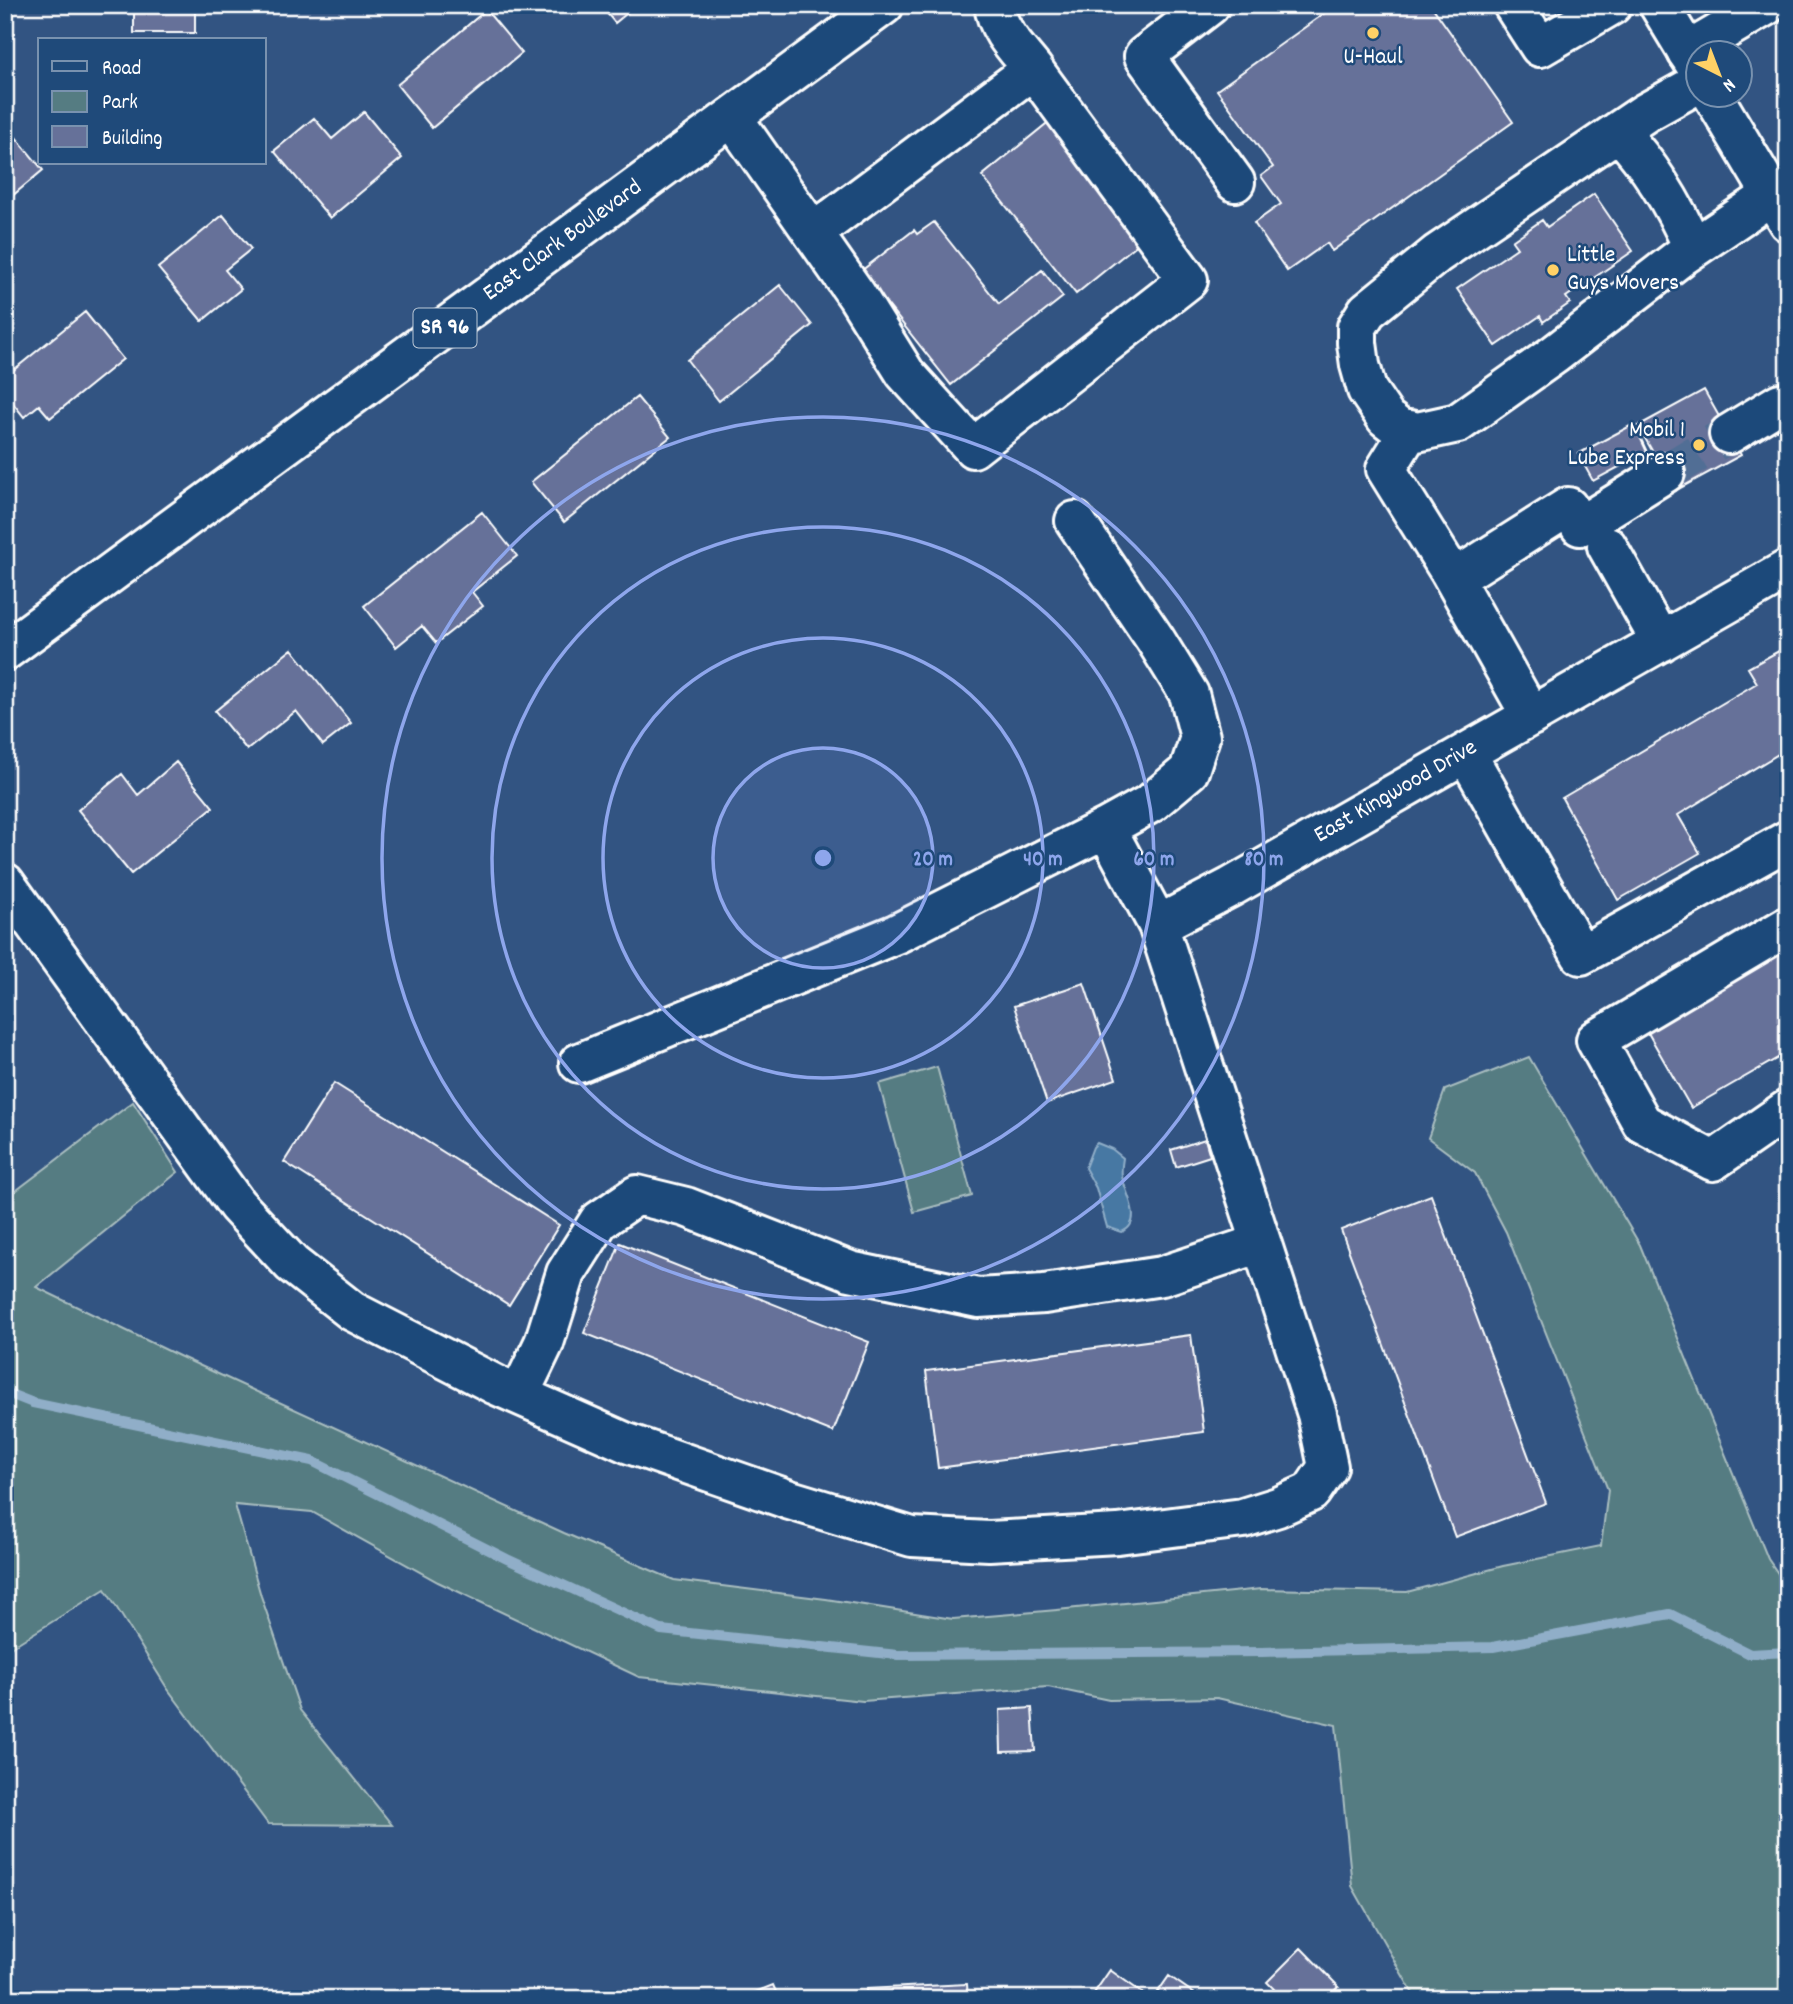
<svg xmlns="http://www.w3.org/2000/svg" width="1793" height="2004" font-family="Dekko,sans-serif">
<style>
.green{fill:#557c82;stroke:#aabec0;stroke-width:2}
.water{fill:#4678a3;stroke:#90aec8;stroke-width:2}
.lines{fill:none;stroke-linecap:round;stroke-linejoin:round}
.stream{stroke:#90aec8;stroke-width:10}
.building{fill:#667199;stroke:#fff;stroke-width:2}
.minor-tunnel{stroke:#516e95;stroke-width:38;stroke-dasharray:38 19;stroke-linecap:butt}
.minor-casing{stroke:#fff;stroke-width:44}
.major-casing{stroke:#fff;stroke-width:44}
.minor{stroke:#1f4a7a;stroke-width:38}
.major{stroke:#1f4a7a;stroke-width:38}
.ring{fill:none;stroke:#8ea6ec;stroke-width:3.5}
.poi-dot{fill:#ffd166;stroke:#1f4a7a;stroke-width:2.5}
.labels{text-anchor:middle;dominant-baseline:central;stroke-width:5;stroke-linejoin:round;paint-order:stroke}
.shield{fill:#1f4a7a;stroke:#bcc9d7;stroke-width:2}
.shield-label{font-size:23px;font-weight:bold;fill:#fff}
.poi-label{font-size:24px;fill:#fff;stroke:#1f4a7a}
.street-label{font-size:24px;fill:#fff;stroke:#1f4a7a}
.centre{fill:#8ea6ec;stroke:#1f4a7a;stroke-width:3.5}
.ring-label{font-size:21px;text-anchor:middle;font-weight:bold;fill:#8ea6ec;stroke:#1f4a7a;stroke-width:5;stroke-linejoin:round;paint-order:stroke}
</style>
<rect width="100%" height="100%" fill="#325482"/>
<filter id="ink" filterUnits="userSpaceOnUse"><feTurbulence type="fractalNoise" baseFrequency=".0143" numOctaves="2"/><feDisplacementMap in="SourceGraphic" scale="14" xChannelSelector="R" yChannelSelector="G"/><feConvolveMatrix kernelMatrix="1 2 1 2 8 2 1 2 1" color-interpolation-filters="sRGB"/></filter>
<g filter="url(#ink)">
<!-- green -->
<path class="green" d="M1529,1057L1640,1245L1768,1559L1788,1588V1999H1416L1352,1886L1336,1725L1217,1698L1109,1700L1048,1687L863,1701L639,1677L438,1582L312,1512L235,1505L261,1596L300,1710L392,1825L268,1824L167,1688L105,1589L5,1651V1199L133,1102L178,1172L36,1287L179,1356L564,1533L674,1580L826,1599L953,1619L1057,1610L1261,1589L1407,1592L1503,1566L1601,1546L1608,1490L1506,1232L1475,1173L1428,1138L1445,1090Z
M937,1067L972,1196L914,1212L879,1084Z"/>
<!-- water -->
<path class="water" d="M1097,1143L1112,1149L1123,1158C1122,1164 1121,1170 1122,1176C1125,1193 1145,1222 1122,1232L1107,1227L1096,1188L1085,1168L1093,1147Z"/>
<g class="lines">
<!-- stream -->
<path class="stream" d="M5,1392L33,1403L312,1461L507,1559L661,1630L898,1655L1262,1652L1493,1647L1670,1614L1750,1654L1788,1652"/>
</g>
<!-- building -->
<path class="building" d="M134,5H195V33H134Z
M600,5H637L615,23Z
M1336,5H1431L1513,122L1332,251L1327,243L1287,271L1254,223L1281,204L1261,176L1273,167L1217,90Z
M486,10L522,53L432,128L397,85Z
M364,112L402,158L330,218L274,151L314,118L332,139Z
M1051,120L1145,238L1076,294L982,176Z
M5,124L43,170L5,202Z
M1594,194L1633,251L1566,297L1570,303L1543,322L1540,316L1496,346L1457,289L1517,248L1512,241L1542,220L1547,227Z
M223,215L251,249L225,270L241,289L202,321L158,268Z
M934,222L999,304L1042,270L1063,297L951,385L861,271L914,230L917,234Z
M780,285L812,325L719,401L687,360Z
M85,312L123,359L50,418L39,405L24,417L5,393V377Z
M1704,390L1741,455L1675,491L1638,426Z
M637,397L670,437L564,522L531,482Z
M1634,424L1647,452L1593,481L1578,454Z
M482,512L517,556L472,592L483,606L436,643L422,626L396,647L364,606Z
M1788,646V748L1678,815L1700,853L1618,900L1562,798L1757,683L1748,668Z
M292,649L351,723L323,745L296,711L247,750L215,711Z
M176,762L213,807L131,874L78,810L122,774L138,795Z
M1788,940V1052L1691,1108L1643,1024Z
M1084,983L1116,1079L1047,1103L1014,1006Z
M334,1083L559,1225L509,1305L284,1162Z
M1205,1139L1210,1156L1176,1167L1171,1150Z
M1431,1195L1546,1503L1455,1537L1341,1230Z
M620,1243L869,1342L833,1432L584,1333Z
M1191,1335L1204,1432L938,1468L926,1371Z
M1032,1708L1035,1751L1001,1752L1000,1710Z
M1301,1948L1339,1987L1327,1999H1265L1274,1989L1267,1982Z
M1110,1970L1151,1999H1090Z
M1169,1976L1202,1999H1153Z
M967,1984L968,1999H866V1989Z
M773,1985L779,1999H738Z"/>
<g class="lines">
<!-- minor-tunnel -->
<path class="minor-tunnel" d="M1665,473L1729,434"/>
<defs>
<path id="minor" d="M1210,5L1144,56L1235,182
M1513,5L1540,47L1612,5
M1687,52L1767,5
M1699,83L1645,113L1437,254L1367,311L1357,327V343L1360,365L1367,390L1386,418L1399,428L1417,432L1458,423L1555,354L1682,256L1772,195
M732,117L857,296L905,373L973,448L1188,280L1033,69C1018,50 997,30 994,5
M1618,131C1651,166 1674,204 1693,248
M813,233L1033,69
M1410,430L1386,469L1450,572L1531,716
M1729,434L1780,403
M1075,521L1155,639L1189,694L1200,737L1189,771L1151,803L1106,828L1158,925
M1580,526L1665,473
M1607,546L1661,642
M1454,579L1568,507
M1466,753L1581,955L1788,840
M5,883L237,1205L292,1264L352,1311L496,1385L627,1443L790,1500L912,1537L989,1541L1118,1534L1243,1518L1278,1507L1311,1492L1328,1467L1317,1414L1158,925L1231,887L1788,569
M1788,926L1596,1040L1642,1123L1713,1161L1788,1109
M579,1063L896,934L1106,828
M519,1395L544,1343L566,1273L599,1221L637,1195L686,1207L850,1271L978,1298L1044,1294L1162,1276L1261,1243"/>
<path id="major" d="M1659,5L1699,71
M1712,94L1788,222
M5,651L884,5"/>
</defs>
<!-- minor casing -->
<use href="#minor" class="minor-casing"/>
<!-- major casing -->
<use href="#major" class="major-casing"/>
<!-- minor -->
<use href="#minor" class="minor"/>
<!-- major -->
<use href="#major" class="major"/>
</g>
</g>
<!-- distance rings -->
<circle cx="823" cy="858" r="110" fill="#8ea6ec" fill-opacity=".12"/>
<g class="ring">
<circle cx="823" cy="858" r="110"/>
<circle cx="823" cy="858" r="220"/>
<circle cx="823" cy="858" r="331"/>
<circle cx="823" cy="858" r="441"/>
</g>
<!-- markers -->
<g class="poi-dot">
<circle cx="1373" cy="33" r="7"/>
<circle cx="1553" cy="270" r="7"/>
<circle cx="1699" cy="445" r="7"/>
</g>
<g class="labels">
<!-- shield labels -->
<rect class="shield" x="413.5" y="308.5" width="63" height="39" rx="5"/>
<g class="shield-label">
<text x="445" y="328">SR 96</text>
</g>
<!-- poi labels -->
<g class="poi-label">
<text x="1373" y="58">U-Haul</text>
<text x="1567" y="256" text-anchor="start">Little<tspan x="1567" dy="28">Guys Movers</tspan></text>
<text x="1685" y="431" text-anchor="end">Mobil 1<tspan x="1685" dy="28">Lube Express</tspan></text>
</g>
<!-- street labels -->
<g class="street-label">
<text transform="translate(563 241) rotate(-36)">East Clark Boulevard</text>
<text transform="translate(1396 792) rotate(-30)">East Kingwood Drive</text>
</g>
</g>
<circle cx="823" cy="858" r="10" class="centre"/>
<g class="ring-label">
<text x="933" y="865">20 m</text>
<text x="1043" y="865">40 m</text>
<text x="1154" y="865">60 m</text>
<text x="1264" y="865">80 m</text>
</g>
<!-- margin -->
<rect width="1793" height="2004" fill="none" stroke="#1f4a7a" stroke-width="28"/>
<rect x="14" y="14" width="1765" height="1976" fill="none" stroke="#fff" stroke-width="2.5" filter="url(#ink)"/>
<!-- legend -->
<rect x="38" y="38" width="228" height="126" fill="#1f4a7a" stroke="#7992af" stroke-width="2"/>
<rect x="52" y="61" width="35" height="10" fill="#1f4a7a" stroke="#7992af" stroke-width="2"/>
<text x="102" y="74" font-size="21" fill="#ffffff">Road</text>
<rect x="52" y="91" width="35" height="21" fill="#557c82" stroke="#7992af" stroke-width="2"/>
<text x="102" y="108" font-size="21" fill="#ffffff">Park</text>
<rect x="52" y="126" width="35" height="21" fill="#667199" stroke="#7992af" stroke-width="2"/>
<text x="102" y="144" font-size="21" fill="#ffffff">Building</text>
<!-- north arrow -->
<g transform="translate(1719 74) rotate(138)"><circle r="33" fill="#1f4a7a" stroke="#7992af" stroke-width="2"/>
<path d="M0-5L12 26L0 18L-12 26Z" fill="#ffd166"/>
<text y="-10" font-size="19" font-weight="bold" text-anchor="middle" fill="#ffffff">N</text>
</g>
</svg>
